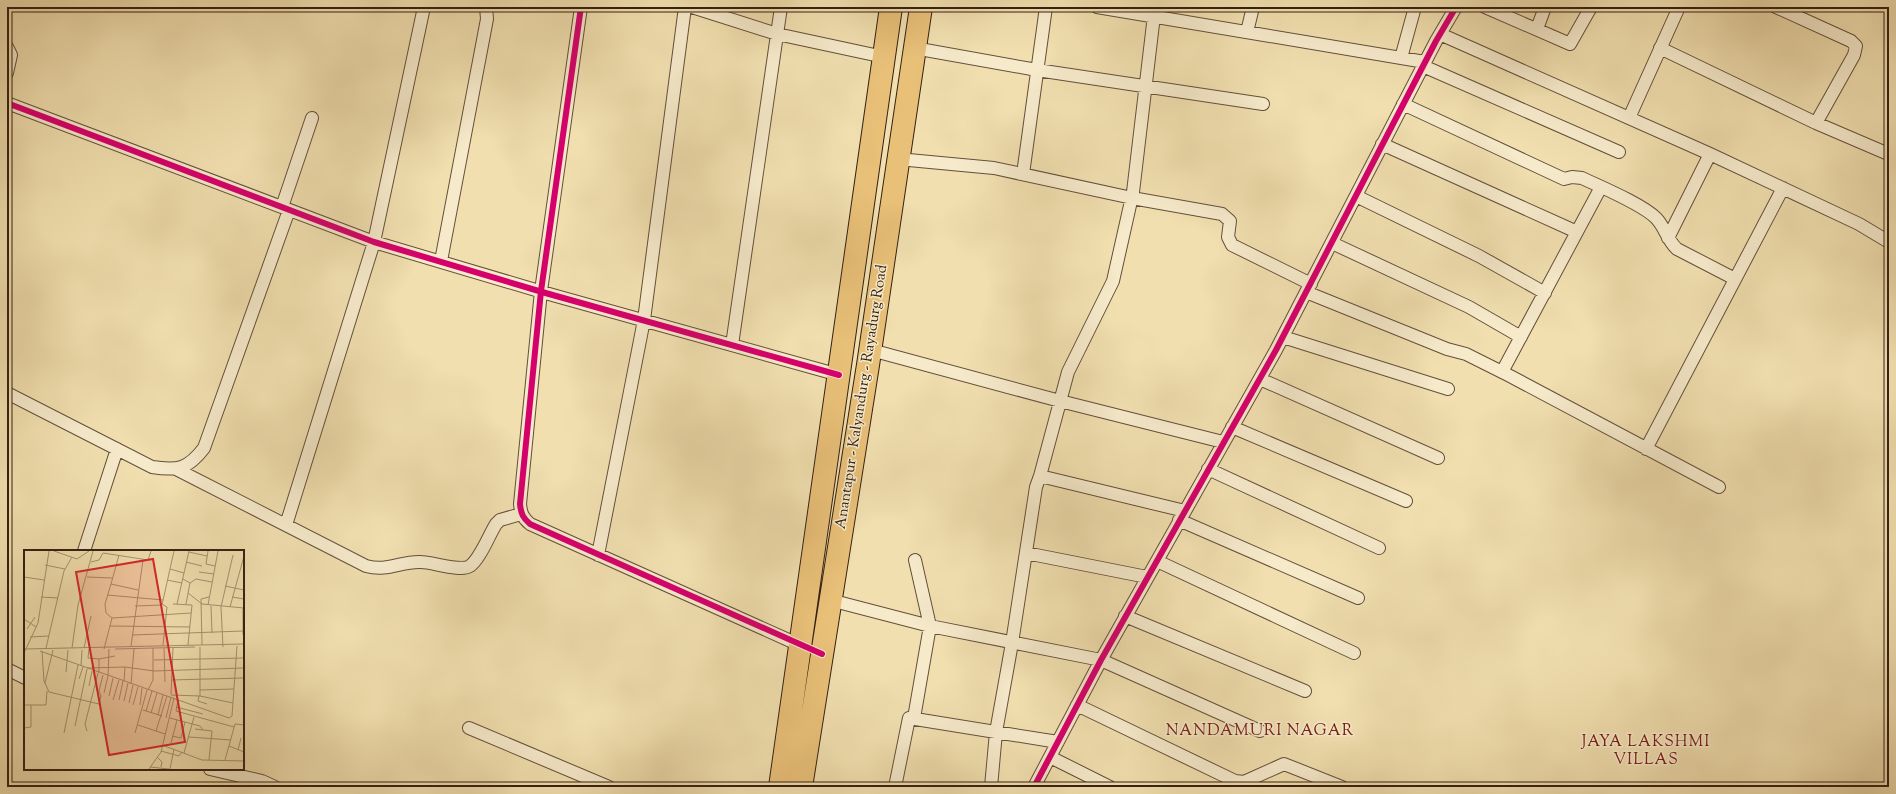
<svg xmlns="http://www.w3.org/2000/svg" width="1896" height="794" font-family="'Sorts Mill Goudy',serif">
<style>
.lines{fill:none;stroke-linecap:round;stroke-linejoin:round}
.street-casing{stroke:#63503b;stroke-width:14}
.highway-casing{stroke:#342014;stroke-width:24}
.street{stroke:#f6eacb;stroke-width:12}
.highway{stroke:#e8c078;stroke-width:22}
.cycleway-casing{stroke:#f6eacb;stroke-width:8}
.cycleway{stroke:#d6006c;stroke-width:6}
.labels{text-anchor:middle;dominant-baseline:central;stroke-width:3;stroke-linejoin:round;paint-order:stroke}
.street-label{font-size:15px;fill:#342014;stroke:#f6eacb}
.neighbourhood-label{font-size:16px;letter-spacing:1px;fill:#7a1f14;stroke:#f6eacb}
.inset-road{fill:none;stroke:#a59371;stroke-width:1}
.view{fill:#d62828;fill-opacity:0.15;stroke:#d62828;stroke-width:2}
.inset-edge{fill:none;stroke:#342014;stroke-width:2}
</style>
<rect width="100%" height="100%" fill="#f1dfaf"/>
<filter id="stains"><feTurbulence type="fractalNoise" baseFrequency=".005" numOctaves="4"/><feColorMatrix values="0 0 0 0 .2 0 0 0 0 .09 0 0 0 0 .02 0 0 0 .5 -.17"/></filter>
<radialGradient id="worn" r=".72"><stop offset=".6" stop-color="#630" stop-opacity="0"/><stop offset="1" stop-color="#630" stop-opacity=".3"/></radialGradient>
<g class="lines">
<defs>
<path id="street" d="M581,7L541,291L520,504C521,514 523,518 530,524L804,647
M692,7L777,34L884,57
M1097,7L1425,62
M1485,7L1570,44L1591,7
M1776,7L1851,41L1856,46L1854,55L1816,123
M1537,29L1545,7
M1247,32L1253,7
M1440,34L1710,154L1859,224L1889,242
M7,47L11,55L7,73
M914,48L1037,70L1263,104
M1660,48L1816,123L1886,153
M1401,58L1415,7
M1423,66L1619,152
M7,103L374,242L549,294L839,375
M1403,104L1564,179L1572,177L1582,178C1601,187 1642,204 1656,218C1665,227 1667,240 1677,249L1735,279
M1629,118L1679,7
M1382,144L1577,232
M898,159L994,168L1132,198L1222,214L1230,221L1228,237L1232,245L1311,284
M1023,174L1046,7
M1356,196L1479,256L1545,293
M282,207L312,118
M1668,238L1710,154
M1332,243L1469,307L1521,337
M441,261L487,19L486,7
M1306,292L1447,349L1466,354L1510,376L1719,487
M1283,337L1448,389
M732,345L781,7
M871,350L1060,401L1223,442
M1502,372L1601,187
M1260,379L1438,458
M7,393L152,467C178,471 188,469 204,448L289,210
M1232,427L1406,501
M1646,449L1783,188
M176,469L366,566C388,572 401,561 421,562C432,562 461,572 470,566C480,559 489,535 496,524L500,520L521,514
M1208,469L1379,548
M1040,476L1068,372L1113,281L1133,192L1155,7
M1179,520L1358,598
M286,525L374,242L424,7
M84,551L117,449
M1026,553L1147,577
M598,555L644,320L685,7
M1157,561L1354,653
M830,600L930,626L1101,660L1260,731
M1125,616L1305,691
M7,669L25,678
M1077,705L1235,781L1244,782L1284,764L1342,787
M914,718L930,626L915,560
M469,728L609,787
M1050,757L1110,787
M210,769L262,781L275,787
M895,787L909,718L1058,742
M991,787L996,732L1012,643L1036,487L1040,476L1185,511
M1034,787L1101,660L1276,350L1436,41L1456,7"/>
<path id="highway" d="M780,787L891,7
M801,787L868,365L921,7"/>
</defs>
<!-- street casing -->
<use href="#street" class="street-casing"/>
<!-- highway casing -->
<use href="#highway" class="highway-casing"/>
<!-- street -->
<use href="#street" class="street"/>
<!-- highway -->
<use href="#highway" class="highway"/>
<defs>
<path id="cycleway" d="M581,7L541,291L520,504C521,514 523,518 530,524L822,654
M7,103L374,242L549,294L839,375
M1034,787L1101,660L1276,350L1436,41L1456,7"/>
</defs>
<!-- cycleway casing -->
<use href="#cycleway" class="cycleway-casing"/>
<!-- cycleway -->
<use href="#cycleway" class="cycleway"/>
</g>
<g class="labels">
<!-- street labels -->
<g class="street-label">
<text transform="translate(862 397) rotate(-81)">Anantapur - Kalyandurg - Rayadurg Road</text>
</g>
<!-- neighbourhood labels -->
<g class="neighbourhood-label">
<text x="1260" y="731">NANDAMURI NAGAR</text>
<text x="1646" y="742">JAYA LAKSHMI<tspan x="1646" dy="18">VILLAS</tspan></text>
</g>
</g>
<!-- overview -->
<g transform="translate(24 550)">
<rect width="220" height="220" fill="#f1dfaf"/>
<path class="inset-road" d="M30,1L53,9L65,1M184,1L182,14L191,16M165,2L183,6M95,5L87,34L114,40M67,12L75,10L79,3L124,10L127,1M162,12L178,16M21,15L41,19M146,19L160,23M175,22L190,24M0,27L20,30M63,27L88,28M159,29L166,33L162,54M143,30L158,33M166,33L172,29L188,32M87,34L81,54L82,63L88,68M201,36L220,40M164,43L178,54L220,58M83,45L139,50M17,47L34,48M208,47L220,49M138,54L143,57L139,95M149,54L168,55L164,95M153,54L165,1M184,55L194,1M111,56L138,55L150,1M187,56L188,83M206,57L220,6M219,58V85M0,69L12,77M86,76L166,77M3,79L11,67M108,85L219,81M6,87L25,86M178,95L177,49L185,47M107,96L119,10M176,97V146M199,97L197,57L209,5M22,98L40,21L48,7M48,98L54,55L69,1M60,98L67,66M140,98L141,132M0,99L220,94M65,99L64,108L75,109V123M80,99L88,68L167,63M91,99L171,97M1,101L14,73L25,1M16,101L205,168L208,166L213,96M18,101L20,131L25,142L75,154L77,146L75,141L79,125M75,109L91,106M130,110L220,108M57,116L58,100M101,117L130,121L220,118M63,118L101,117L100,131M42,122L44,100M55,129L59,117M147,130L220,128M21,133L29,100M107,134L110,99M65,136L68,121M124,140L129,130V98M176,140L210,139M80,143L84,126L85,99M147,144L149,98M147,145L176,146L209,153M85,146L89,128M175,146L174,151L183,154M89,150L95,130M95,150L99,131M154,150L152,161L210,177M100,151L104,133M105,153L109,135M0,155H22L23,141M109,155L114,137M116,155L118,138M152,157L179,164M119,160L138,166M122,161L128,141M127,163L133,143M134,165L139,145M142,168L147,147M146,168L176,176L179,180M114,175L141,184M51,176L63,119M0,178L7,177V155M171,179L188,181L185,210M63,181L61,174L74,123M132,181L143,146M40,183L54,115M111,183L123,140M148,186L157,188L161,172M165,187L207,190M147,193L153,170M138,195L178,210L220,211M205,196L220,202M214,200L217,188M137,201L155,206L158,202M160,203L170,167M133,207L138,212L137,217M201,210L211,174L220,175M126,217L145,219M125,219L137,202L150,148M146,219L150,199"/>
<path class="view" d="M129,9L161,192L85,205L52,22Z"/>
<rect width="220" height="220" class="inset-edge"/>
</g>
<!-- margin -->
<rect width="1896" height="794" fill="none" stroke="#f1dfaf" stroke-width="24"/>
<rect x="8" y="8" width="1880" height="778" fill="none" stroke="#342014" stroke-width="2"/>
<rect x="12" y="12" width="1872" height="770" fill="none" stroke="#342014"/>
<rect width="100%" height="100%" filter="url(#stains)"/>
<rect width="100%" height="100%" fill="url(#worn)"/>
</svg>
